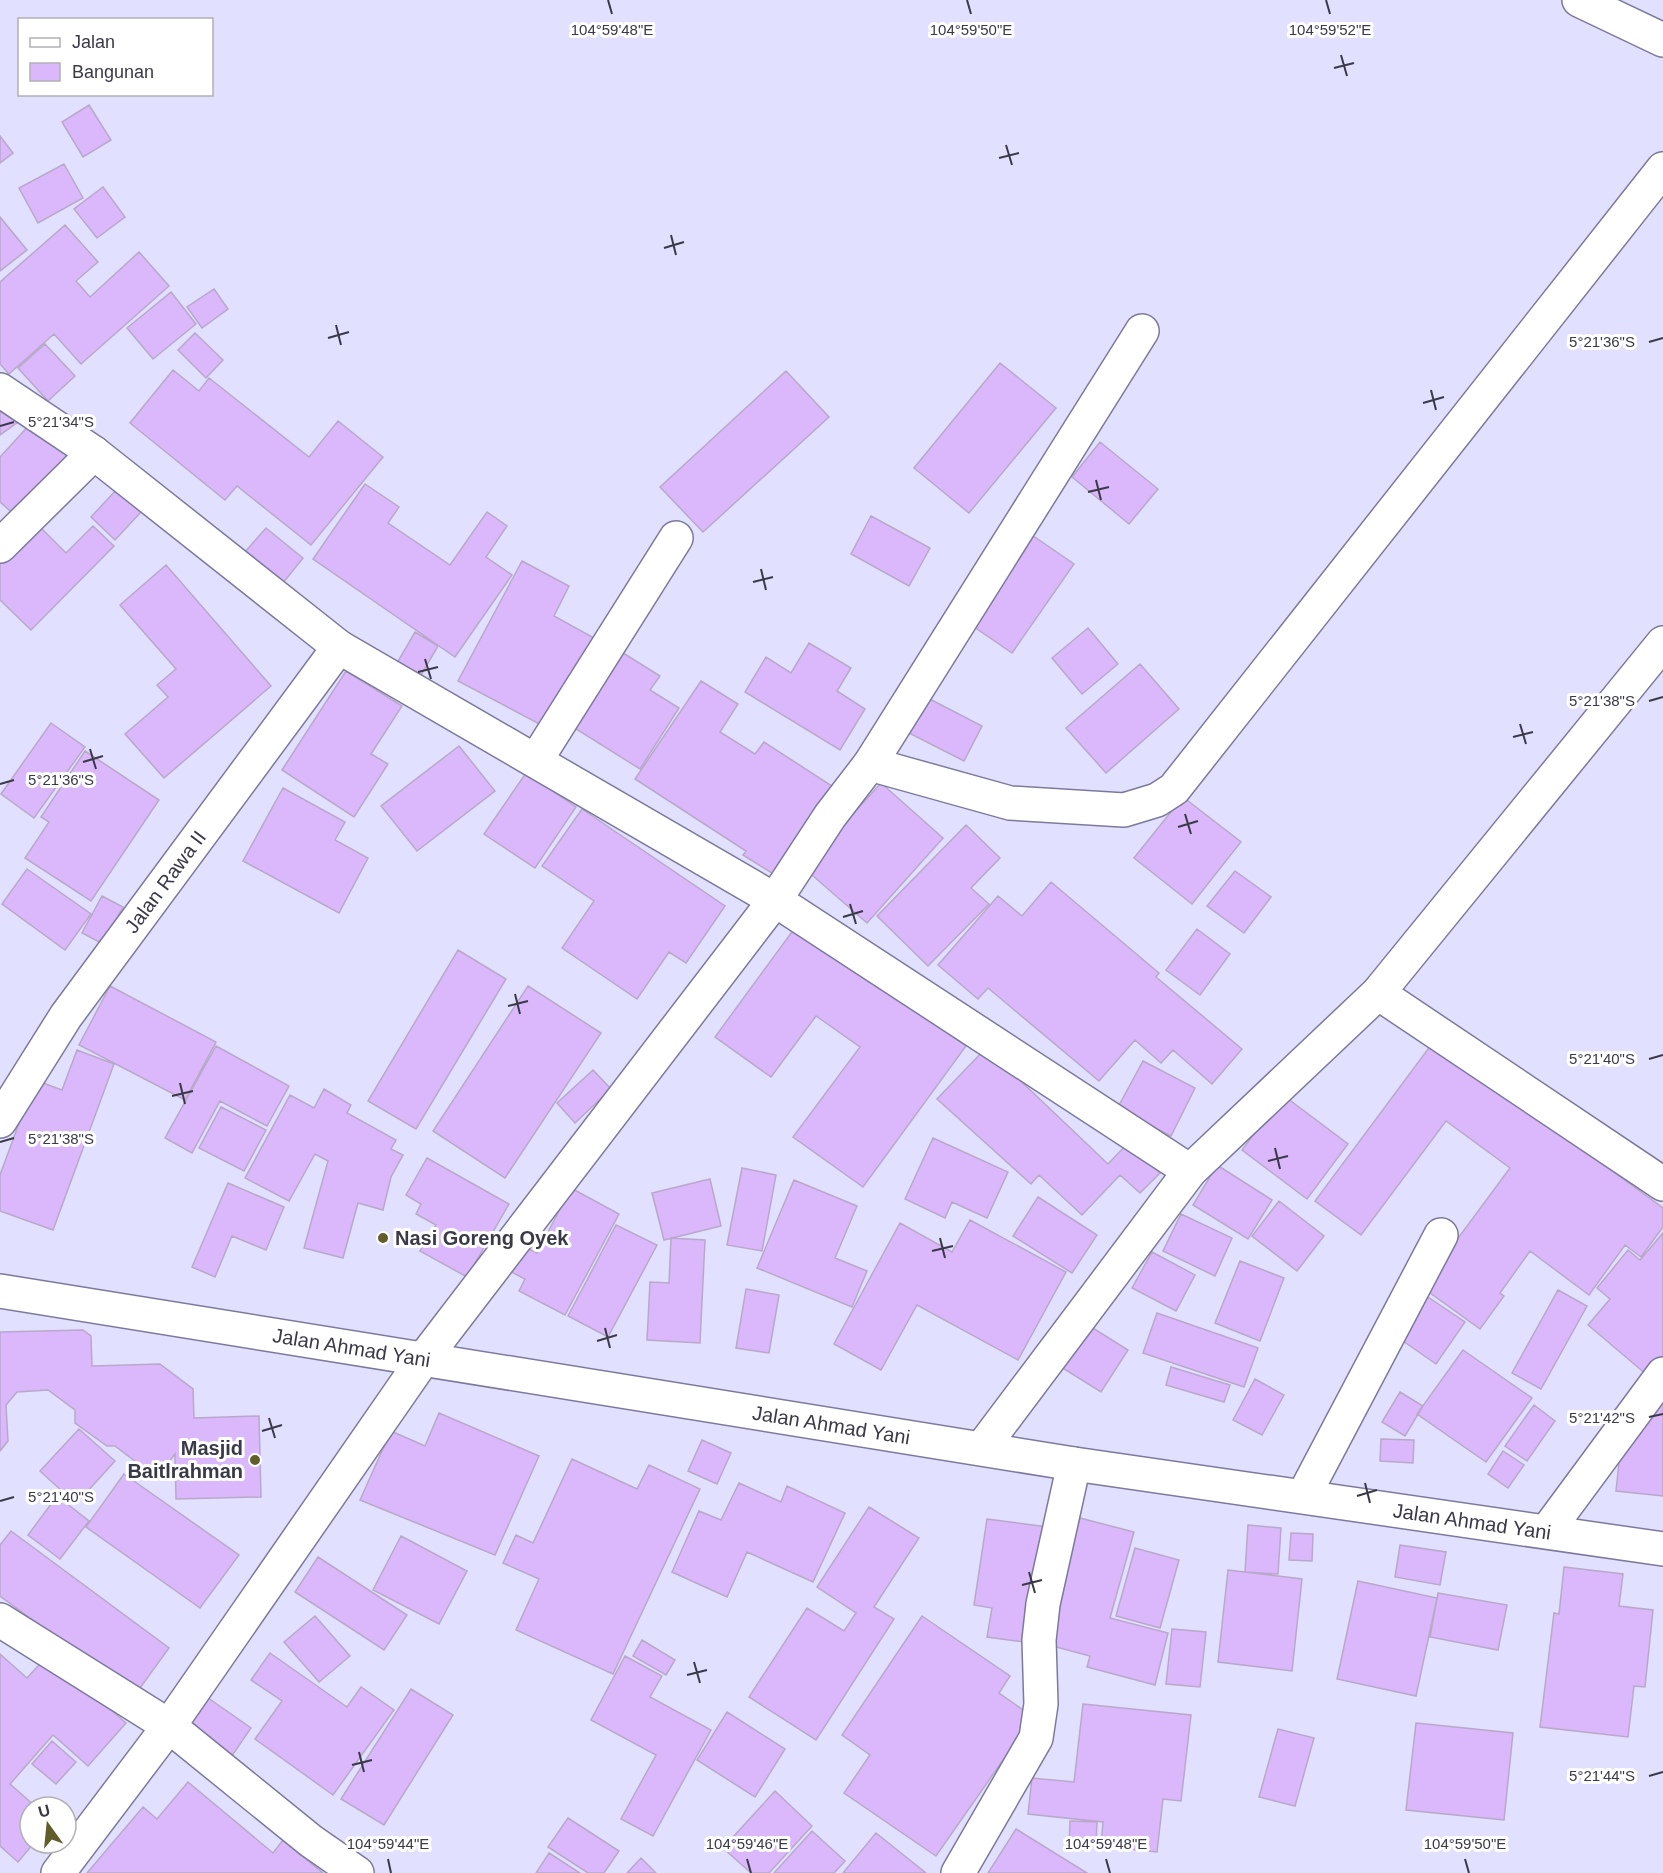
<svg xmlns="http://www.w3.org/2000/svg" width="1663" height="1873" font-family="Arial,sans-serif">
<style>
.building{fill:#dab8fb;stroke:#b9a8ca;stroke-width:1.5}
.lines{fill:none;stroke-linecap:round;stroke-linejoin:round}
.street-casing{stroke:#7c7a9c;stroke-width:36}
.highway-casing{stroke:#7c7a9c;stroke-width:36}
.street{stroke:#fff;stroke-width:33}
.highway{stroke:#fff;stroke-width:33}
.ticks{fill:none;stroke:#3a3948;stroke-width:2}
.poi-dot{fill:#5f5d2a;stroke:#fff;stroke-width:2}
.labels{text-anchor:middle;dominant-baseline:central;stroke-width:6;stroke-linejoin:round;paint-order:stroke}
.street-label{font-size:20px;fill:#3a3948;stroke:#fff}
.poi-label{font-size:20px;font-weight:bold;fill:#3a3948;stroke:#fff;text-anchor:start}
.ticks-label{font-size:15px;text-anchor:middle;fill:#3a3948;stroke:#fff;stroke-width:6;stroke-linejoin:round;paint-order:stroke}
</style>
<rect width="100%" height="100%" fill="#e2e0ff"/>
<!-- building -->
<path class="building" d="M89,105L111,140L83,157L62,122Z
M0,136L13,153L0,163Z
M64,164L83,198L38,223L19,188Z
M103,187L125,217L97,238L74,209Z
M0,217L27,250L0,271Z
M65,225L98,262L76,281L90,297L139,252L169,286L81,364L54,334L9,374L0,364V282Z
M214,289L228,309L202,328L187,307Z
M171,292L196,324L153,359L127,328Z
M195,333L223,360L206,378L178,350Z
M45,344L75,376L48,401L18,368Z
M1000,363L1056,408L969,513L914,468Z
M173,370L199,391L209,378L309,457L338,421L383,457L311,545L237,486L225,500L130,423Z
M786,371L829,417L703,532L660,487Z
M0,397L18,422L0,435Z
M32,422L74,460L19,519L0,502V457Z
M1100,442L1158,489L1129,524L1072,477Z
M365,484L399,507L388,523L450,565L487,512L507,526L486,557L512,575L455,657L313,559Z
M117,489L141,512L115,540L91,517Z
M871,516L930,548L909,586L851,554Z
M33,520L66,553L93,526L114,546L31,630L0,600V553Z
M266,528L303,558L283,583L245,552Z
M1029,533L1074,564L1012,653L967,622Z
M522,561L569,586L554,616L594,638L547,728L458,681Z
M166,565L271,686L164,778L125,734L168,697L157,685L176,669L120,605Z
M1088,628L1118,664L1082,694L1052,658Z
M415,632L438,646L420,677L397,663Z
M809,643L851,668L837,691L865,709L840,750L745,692L766,657L791,673Z
M620,651L660,676L650,690L679,708L640,769L573,727Z
M1140,664L1179,709L1106,773L1066,728Z
M346,671L402,706L371,754L388,764L354,817L282,770Z
M701,681L738,704L720,732L755,754L764,742L838,790L780,878L743,855L746,851L635,779Z
M922,695L982,726L964,761L903,730Z
M51,723L85,747L34,818L1,794Z
M459,746L495,791L417,851L381,806Z
M85,751L159,800L91,901L25,858L49,822L41,817Z
M526,773L576,807L535,868L484,834Z
M881,783L943,838L867,923L804,868Z
M283,788L345,822L335,840L368,858L339,913L243,861Z
M1183,797L1241,842L1192,904L1134,858Z
M582,809L725,906L686,963L669,952L637,999L562,948L594,901L542,866Z
M966,825L1000,858L971,888L989,904L928,966L877,916Z
M27,869L91,914L65,950L2,904Z
M1235,871L1271,897L1244,933L1207,906Z
M1051,882L1159,973L1156,977L1242,1049L1212,1084L1173,1050L1161,1063L1135,1040L1099,1081L988,988L978,999L938,965L998,896L1022,916Z
M102,896L123,907L103,944L82,933Z
M797,925L966,1046L863,1187L793,1137L860,1047L816,1016L771,1077L715,1037Z
M1197,929L1230,954L1200,995L1166,970Z
M458,950L506,979L416,1129L368,1101Z
M110,986L216,1042L185,1100L79,1045Z
M528,986L601,1033L505,1178L433,1131Z
M1434,1041L1663,1208V1227L1641,1257L1625,1245L1589,1295L1530,1251L1500,1293L1504,1296L1480,1329L1422,1287L1510,1168L1446,1121L1361,1235L1315,1201Z
M216,1046L289,1086L267,1126L220,1101L192,1153L165,1138Z
M986,1048L1108,1164L1128,1143L1160,1173L1140,1193L1120,1175L1082,1215L1039,1175L1031,1184L937,1099Z
M77,1050L114,1064L53,1230L0,1211V1175L35,1080L62,1090Z
M1143,1061L1195,1088L1171,1136L1117,1109Z
M593,1070L611,1089L575,1123L557,1103Z
M324,1089L351,1105L347,1113L396,1140L391,1149L403,1155L391,1177L383,1210L358,1203L343,1258L304,1248L328,1161L315,1154L289,1201L245,1178L290,1095L314,1108Z
M1283,1095L1348,1144L1307,1199L1242,1150Z
M221,1107L266,1130L244,1171L199,1148Z
M933,1138L1008,1172L987,1218L952,1202L945,1218L905,1199Z
M427,1158L509,1204L467,1277L420,1251L436,1225L416,1214L421,1204L406,1195Z
M1217,1165L1272,1200L1248,1239L1193,1205Z
M742,1168L776,1175L762,1251L727,1245Z
M710,1179L721,1226L664,1240L652,1193Z
M794,1180L857,1206L835,1258L867,1271L852,1307L757,1268Z
M228,1183L284,1207L266,1250L232,1236L215,1277L192,1267Z
M571,1188L619,1214L565,1315L519,1291L525,1279L504,1268L517,1243L537,1253Z
M1038,1197L1097,1235L1072,1273L1013,1236Z
M1279,1201L1324,1236L1297,1271L1252,1236Z
M1181,1214L1232,1238L1215,1276L1163,1251Z
M970,1220L1066,1272L1018,1360L917,1305L881,1370L834,1344L900,1223L952,1252Z
M616,1225L657,1245L608,1337L568,1316Z
M1663,1233V1356L1647,1375L1588,1325L1610,1299L1597,1288L1628,1250L1640,1260Z
M671,1238L705,1240L700,1343L647,1340L650,1282L669,1283Z
M1152,1252L1195,1275L1176,1311L1132,1288Z
M1240,1261L1284,1278L1260,1341L1215,1323Z
M746,1289L779,1295L769,1353L736,1348Z
M1558,1290L1587,1306L1541,1389L1512,1373Z
M1425,1295L1465,1322L1436,1364L1396,1336Z
M1157,1313L1258,1348L1244,1387L1143,1353Z
M1088,1325L1128,1350L1101,1392L1061,1367Z
M83,1330L91,1336L92,1366L160,1364L193,1389L194,1418L259,1416L261,1497L176,1499L175,1454L157,1478L115,1446H107L75,1423V1410L48,1390L17,1392L6,1405L8,1441L0,1451V1332Z
M1463,1350L1532,1398L1486,1462L1417,1414Z
M1171,1367L1230,1385L1224,1402L1166,1385Z
M1255,1379L1284,1395L1262,1435L1233,1420Z
M1663,1379V1496L1616,1491L1622,1434Z
M1400,1392L1423,1406L1405,1436L1382,1422Z
M1534,1405L1555,1421L1527,1461L1505,1446Z
M439,1413L539,1456L495,1555L360,1500L391,1431L425,1446Z
M79,1429L115,1461L76,1504L40,1471Z
M1381,1439L1414,1440L1413,1463L1380,1461Z
M702,1440L731,1453L717,1484L688,1471Z
M1503,1451L1524,1465L1508,1488L1488,1474Z
M572,1459L637,1489L649,1465L700,1489L613,1674L516,1630L539,1579L503,1563L516,1535L533,1543Z
M124,1474L239,1555L200,1608L86,1527Z
M739,1483L781,1502L787,1486L845,1513L813,1582L747,1552L727,1597L672,1572L699,1511L721,1520Z
M57,1496L89,1521L60,1559L28,1535Z
M869,1507L919,1538L874,1607L894,1619L816,1740L749,1697L807,1608L844,1631L856,1613L817,1587Z
M1080,1518L1134,1532L1110,1618L1168,1633L1155,1685L1087,1667L1090,1656L1045,1644Z
M987,1519L1048,1527L1032,1643L987,1637L992,1608L974,1605Z
M1248,1525L1281,1528L1278,1574L1245,1572Z
M11,1531L169,1648L135,1695L0,1596V1545Z
M1291,1533L1313,1534L1312,1561L1289,1560Z
M401,1536L467,1571L439,1624L373,1590Z
M1400,1545L1446,1552L1440,1585L1395,1577Z
M1135,1548L1179,1560L1160,1628L1116,1616Z
M318,1557L407,1615L384,1650L295,1592Z
M1564,1567L1623,1574L1619,1606L1653,1610L1645,1687L1634,1686L1628,1737L1540,1727L1554,1613L1559,1614Z
M1228,1570L1302,1579L1292,1671L1218,1662Z
M1358,1581L1437,1598L1416,1696L1337,1679Z
M1438,1593L1507,1605L1498,1650L1430,1637Z
M315,1616L350,1656L319,1682L284,1642Z
M922,1616L1010,1676L999,1693L1033,1717L936,1856L844,1793L870,1755L842,1735Z
M1172,1629L1206,1632L1200,1687L1166,1684Z
M642,1640L675,1660L666,1675L633,1656Z
M270,1653L347,1707L361,1687L394,1710L333,1795L255,1739L282,1701L251,1680Z
M0,1654L27,1678L48,1655L126,1723L88,1766L53,1735L10,1784L36,1807H30V1843H34L18,1862L0,1846Z
M625,1656L662,1676L650,1697L711,1730L653,1836L621,1819L656,1755L591,1720Z
M411,1689L453,1715L384,1825L341,1799Z
M201,1693L251,1728L227,1763L176,1728Z
M1083,1704L1191,1715L1181,1801L1163,1799L1157,1852L1101,1846L1103,1822L1028,1814L1032,1778L1074,1782Z
M727,1712L785,1749L755,1797L697,1760Z
M1416,1723L1513,1733L1504,1820L1406,1810Z
M1278,1729L1314,1738L1295,1806L1259,1797Z
M52,1741L76,1762L56,1784L32,1764Z
M188,1782L273,1853L283,1840L323,1873H87L143,1807L157,1819Z
M775,1791L812,1826L769,1873H751L723,1848Z
M568,1818L619,1851L604,1873H588L548,1847Z
M1070,1821L1097,1822L1096,1846L1069,1845Z
M1016,1829L1087,1873H988Z
M812,1831L845,1861L834,1873H774Z
M876,1833L926,1873H843Z
M549,1853L580,1873H536Z
M641,1858L656,1873H627Z"/>
<g class="lines">
<defs>
<g id="street">
<path d="M1579,0L1663,40"/>
<path d="M0,390L94,453L339,647L775,900L1190,1171"/>
<path d="M0,546L94,453"/>
<path d="M536,760L676,538"/>
<path d="M870,764L1010,803L1124,810L1157,800L1174,789L1663,169"/>
<path d="M1378,993L1663,1184"/>
<path id="s1" d="M0,1121L66,1016L339,647"/>
<path d="M982,1448L1190,1171L1378,993L1663,643"/>
<path d="M1304,1495L1441,1235"/>
<path d="M1547,1531L1663,1374"/>
<path d="M0,1620L169,1726L311,1841L357,1873"/>
<path d="M58,1873L169,1726L422,1361L775,900L830,816L870,764L1142,331"/>
<path d="M958,1873L1036,1738L1041,1704L1039,1640L1043,1604L1074,1464"/>
</g>
<g id="highway">
<path id="s2" d="M0,1291L1074,1464L1663,1549"/>
</g>
</defs>
<!-- street casing -->
<use href="#street" class="street-casing"/>
<!-- highway casing -->
<use href="#highway" class="highway-casing"/>
<!-- street -->
<use href="#street" class="street"/>
<!-- highway -->
<use href="#highway" class="highway"/>
</g>
<!-- ticks -->
<path class="ticks" d="M608,0L612,14M967,0L971,14M1326,0L1330,14M1341,55L1347,76M1334,68L1354,63M1006,145L1012,165M999,158L1019,153M671,235L676,255M664,248L684,242M336,325L341,345M328,338L349,332M1649,342L1663,338M1431,390L1436,410M1423,403L1444,397M0,426L14,422M1096,480L1101,500M1088,492L1109,487M761,569L766,590M753,582L773,577M425,659L431,679M418,672L438,667M1649,701L1663,697M1520,724L1526,744M1513,737L1533,732M90,749L96,769M83,762L103,756M0,784L14,780M1185,814L1191,834M1178,827L1198,821M850,904L856,924M843,917L863,911M515,994L520,1014M508,1006L528,1001M1649,1059L1663,1055M180,1083L185,1104M172,1096L193,1091M0,1142L14,1138M1275,1148L1280,1169M1268,1161L1288,1156M940,1238L945,1258M932,1251L953,1246M605,1328L610,1348M597,1341L617,1335M1649,1417L1663,1414M269,1418L275,1438M262,1431L282,1425M1365,1483L1370,1503M1357,1496L1377,1490M0,1501L14,1497M1029,1572L1035,1593M1022,1585L1042,1580M694,1662L700,1683M687,1675L707,1670M359,1752L364,1772M352,1765L372,1760M1649,1776L1663,1772M388,1859L391,1873M747,1859L751,1873M1106,1859L1110,1873M1465,1859L1469,1873"/>
<!-- markers -->
<g class="poi-dot">
<circle cx="383" cy="1238" r="6"/>
<circle cx="255" cy="1460" r="6"/>
</g>
<g class="labels">
<!-- street labels -->
<g class="street-label">
<text stroke="none"><textPath href="#s1" startOffset="291">Jalan Rawa II</textPath></text>
<text stroke="none"><textPath href="#s2" startOffset="356">Jalan Ahmad Yani</textPath></text>
<text stroke="none"><textPath href="#s2" startOffset="842">Jalan Ahmad Yani</textPath></text>
<text stroke="none"><textPath href="#s2" startOffset="1490">Jalan Ahmad Yani</textPath></text>
</g>
<!-- poi labels -->
<g class="poi-label">
<text x="395" y="1238">Nasi Goreng Oyek</text>
<text x="243" y="1448" text-anchor="end">Masjid<tspan x="243" dy="23">Baitlrahman</tspan></text>
</g>
</g>
<g class="ticks-label">
<text x="612" y="35">104°59'48"E</text>
<text x="971" y="35">104°59'50"E</text>
<text x="1330" y="35">104°59'52"E</text>
<text x="1602" y="347">5°21'36"S</text>
<text x="61" y="427">5°21'34"S</text>
<text x="1602" y="706">5°21'38"S</text>
<text x="61" y="785">5°21'36"S</text>
<text x="1602" y="1064">5°21'40"S</text>
<text x="61" y="1144">5°21'38"S</text>
<text x="1602" y="1423">5°21'42"S</text>
<text x="61" y="1502">5°21'40"S</text>
<text x="1602" y="1781">5°21'44"S</text>
<text x="388" y="1849">104°59'44"E</text>
<text x="747" y="1849">104°59'46"E</text>
<text x="1106" y="1849">104°59'48"E</text>
<text x="1465" y="1849">104°59'50"E</text>
</g>
<!-- legend -->
<rect x="18" y="18" width="195" height="78" fill="#ffffff" stroke="#b0b0b6" stroke-width="1.5"/>
<rect x="30" y="38" width="30" height="9" fill="#ffffff" stroke="#b0b0b6" stroke-width="1.5"/>
<text x="72" y="48" font-size="18" fill="#3a3948">Jalan</text>
<rect x="30" y="63" width="30" height="18" fill="#dab8fb" stroke="#b0b0b6" stroke-width="1.5"/>
<text x="72" y="78" font-size="18" fill="#3a3948">Bangunan</text>
<!-- north arrow -->
<g transform="translate(48 1825) rotate(345)"><circle r="28" fill="#ffffff" stroke="#b0b0b6" stroke-width="1.5"/>
<path d="M0-4.5L10 22L0 15L-10 22Z" fill="#5f5d2a"/>
<text y="-9" font-size="16" font-weight="bold" text-anchor="middle" fill="#3a3948">U</text>
</g>
</svg>
